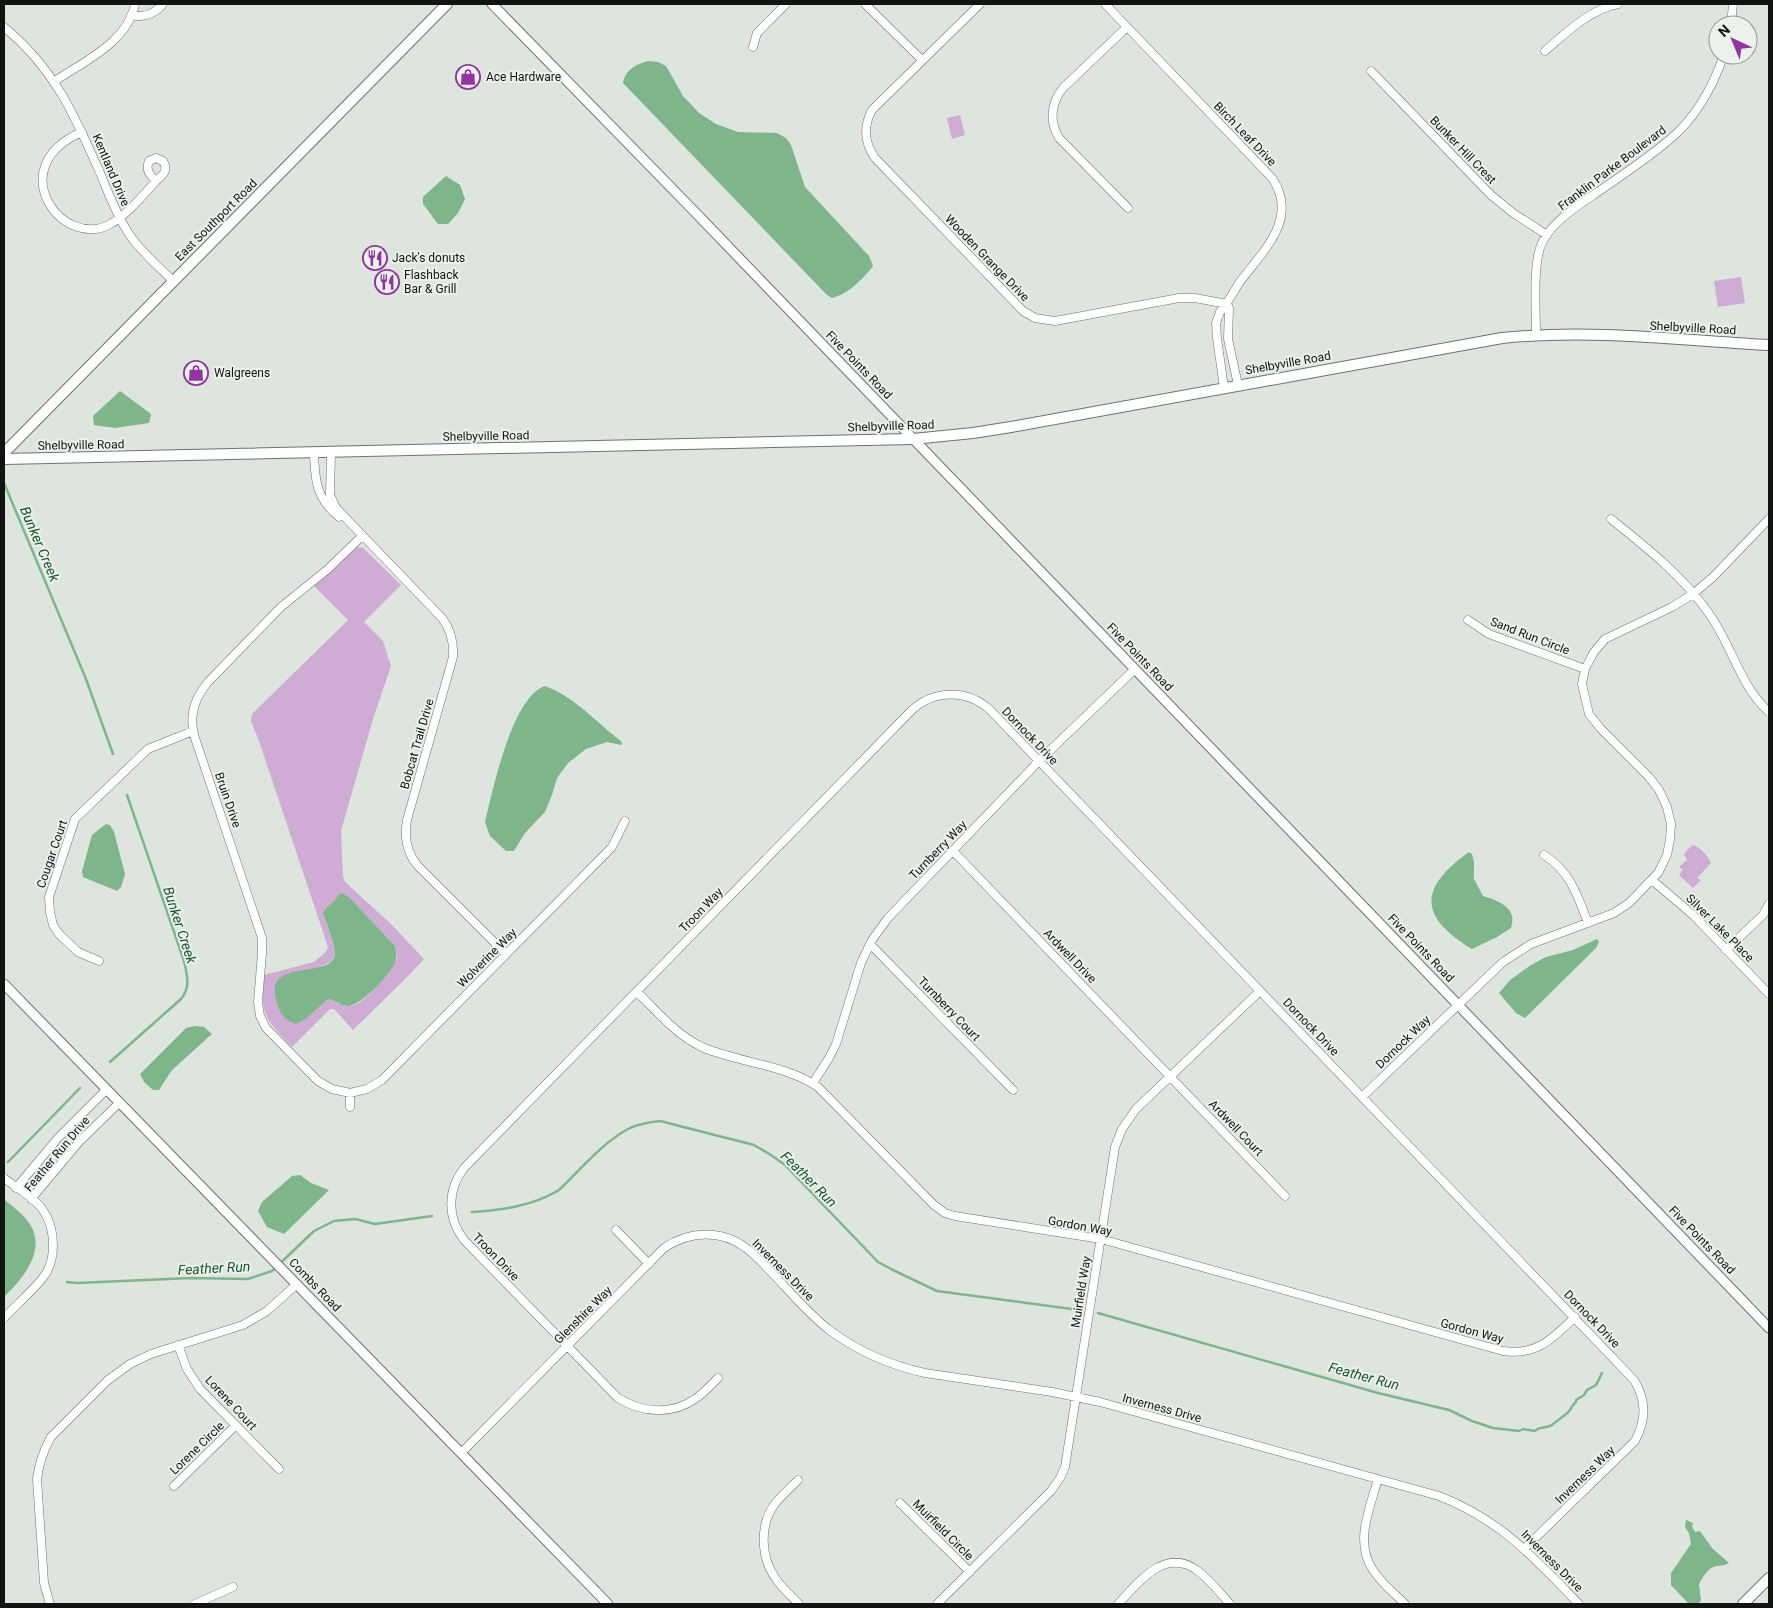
<svg xmlns="http://www.w3.org/2000/svg" width="1773" height="1608" font-family="Roboto,sans-serif">
<style>
.green{fill:#ceacd3;fill-rule:evenodd}
.water{fill:#7fb58a}
.lines{fill:none;stroke-linecap:round;stroke-linejoin:round}
.stream{stroke:#7fb58a;stroke-width:2.5}
.minor-casing{stroke:#6c736d;stroke-width:9}
.tertiary-casing{stroke:#6c736d;stroke-width:11}
.secondary-casing{stroke:#6c736d;stroke-width:12}
.minor{stroke:#fff;stroke-width:8}
.tertiary{stroke:#fff;stroke-width:9}
.secondary{stroke:#fff;stroke-width:10}
.labels{text-anchor:middle;dominant-baseline:central;stroke-width:4;stroke-linejoin:round;paint-order:stroke}
.poi-label{font-size:12px;fill:#111411;stroke:#eaf2eb;text-anchor:start}
.street-label{font-size:12px;fill:#111411;stroke:#eaf2eb}
.water-label{font-size:14px;font-style:italic;fill:#1b562d;stroke:#eaf2eb}
</style>
<rect width="100%" height="100%" fill="#dde5de"/>
<!-- green -->
<path class="green" d="M960,115L965,135L952,139L947,118Z
M1741,277L1745,303L1718,307L1714,281Z
M357,547L363,548L401,585L364,622L383,641L391,666L373,719L341,831L343,877L345,882L391,924L424,959L407,977L353,1030L334,1009H330L292,1047C265,1019 260,1015 264,975L314,962L325,953L328,947L259,741L251,721L252,714L348,620L314,586ZM342,893L349,897L395,946L397,958C388,971 365,1008 347,1006C342,1005 334,1001 328,999L307,1018L321,966C326,964 332,962 334,957C337,949 326,922 323,913C326,906 335,903 338,895Z
M1692,845C1701,847 1707,855 1711,863L1697,878L1701,880L1693,888L1679,875L1683,870L1679,867L1687,860L1684,854Z"/>
<!-- water -->
<path class="water" d="M648,61L658,62L666,66L683,96L699,113L716,124L738,132L777,133L786,138L791,145L805,187L869,256L873,266C863,279 848,294 832,298L826,294L623,83C625,70 636,64 648,61Z
M446,176L460,185L465,199L458,213L448,224H438L423,204V197Z
M120,391L151,414L149,423L115,428L94,425L93,416Z
M545,686C575,697 597,723 622,742L621,745L607,742L586,749L568,763L557,778L552,795L545,812L525,833L514,851H506L490,836L485,822C493,789 512,697 545,686Z
M106,824L110,825L114,832L125,874L121,887L117,891L83,877L82,871L92,835Z
M1469,852L1472,854L1474,862V879L1483,896C1493,899 1509,904 1512,916C1513,919 1512,924 1511,928L1497,937L1472,949C1418,916 1419,888 1469,852Z
M342,893L349,897L395,946C396,952 397,957 395,962C391,974 360,1007 347,1006C341,1005 334,1000 328,999L307,1018L296,1024C288,1021 285,1019 281,1013C278,1007 276,1001 275,995C270,961 324,977 334,958C338,950 326,923 323,913C326,906 335,903 338,895Z
M1597,939L1599,942L1596,948L1525,1018L1516,1013L1499,993L1510,980L1531,965L1546,957L1573,950Z
M195,1026L204,1027L212,1034L172,1070L159,1090H153L144,1082L140,1074L186,1028Z
M300,1175L311,1183L329,1190L284,1234L267,1227L258,1211L262,1202L292,1176Z
M4,1199C13,1207 25,1215 31,1226C46,1253 21,1280 4,1297Z
M1686,1520L1693,1523L1692,1527L1695,1532L1700,1531L1712,1548L1729,1563C1724,1566 1722,1565 1717,1566C1708,1567 1703,1577 1699,1584L1701,1601L1697,1604H1689L1671,1585V1573L1691,1544L1689,1533L1685,1527Z"/>
<g class="lines">
<!-- stream -->
<path class="stream" d="M4,483L86,679L113,754
M110,1062L181,999C191,987 187,975 184,961L127,795
M8,1162L80,1088
M472,1212C502,1210 533,1206 559,1190C580,1170 604,1141 630,1128C639,1124 650,1122 660,1121L754,1145L771,1155L785,1165L878,1262L893,1270L937,1291L1079,1310
M67,1282L77,1283L191,1278L248,1279L272,1271L314,1231L334,1221L355,1219L375,1224L432,1216
M1098,1313L1378,1393L1449,1410L1472,1421L1493,1428L1519,1431L1523,1429L1535,1431C1539,1427 1544,1428 1550,1426C1552,1425 1568,1413 1569,1411C1572,1408 1572,1405 1576,1402V1400L1584,1395L1587,1390L1596,1385L1602,1373"/>
<defs>
<path id="minor" d="M865,4L922,60
M980,4L872,110C863,127 864,142 875,158L1023,311L1035,318L1055,321L1179,298H1195L1227,304
M1105,4L1272,178C1300,219 1262,252 1239,283C1233,293 1228,303 1220,312L1216,323L1217,338L1224,388
M131,15C145,18 154,14 163,4
M1731,25L1733,4
M4,27C55,69 75,116 101,175C109,195 117,216 129,234C141,252 158,266 173,281
M1127,27L1063,88C1051,103 1049,121 1059,138L1128,208
M753,47L757,33L786,4
M1545,51C1567,32 1589,10 1618,4
M1371,71L1491,195L1513,213L1547,235
M55,81C83,62 128,42 135,4
M82,132C0,167 64,253 112,223C129,213 143,195 156,181
M156,158L163,161C169,170 163,175 156,181C150,175 145,170 149,161Z
M1227,304L1229,308L1228,339L1238,385
M1536,335C1536,311 1533,270 1540,248C1548,222 1584,202 1605,187C1627,172 1649,157 1669,140C1695,119 1713,86 1724,55
M331,452L330,495L336,508L442,618C451,630 454,642 453,657L407,820C404,837 406,852 418,866L506,954
M314,453C315,481 316,498 339,517
M1611,519C1646,547 1684,577 1710,615C1732,646 1740,686 1769,712
M362,536L328,569L281,607L208,682C195,698 189,714 194,735L262,938V953L258,1002L260,1016L266,1028L318,1081L332,1089L350,1093L367,1089L382,1080L612,847L625,821
M1468,620L1489,634L1585,669
M953,851L1285,1196
M1544,855C1570,871 1578,896 1588,923
M1652,880L1693,915L1769,994
M870,944L1013,1090
M1726,950L1763,915L1769,904
M99,961L78,952L59,934L53,925L50,912L49,897L75,819L148,749L193,731
M637,992C657,1011 676,1035 702,1047C739,1063 784,1064 818,1087L934,1205L945,1213L955,1216L1101,1239L1503,1351C1537,1356 1552,1339 1575,1317
M813,1083L829,1058L836,1044L861,963L872,940L888,918L1039,761L1135,669
M1362,1097L1503,962L1531,944L1614,913L1629,903L1658,873L1667,855L1670,839L1671,824L1667,807L1659,790L1649,777L1601,729L1589,714L1582,684L1585,669L1594,652L1605,639L1672,607L1693,594L1713,577L1769,519
M350,1107V1093
M4,1178C16,1188 34,1197 43,1210C56,1229 57,1261 42,1279C30,1293 16,1305 4,1318
M16,1188L58,1138L106,1090
M31,1199L79,1142L119,1103
M616,1230L649,1264
M178,1345L187,1369L200,1389L279,1469
M718,1378C711,1385 704,1393 695,1399C672,1415 642,1413 618,1398L464,1240C447,1218 447,1190 464,1168L910,712C933,689 968,689 991,711L1634,1380C1647,1401 1646,1420 1635,1441L1525,1548
M461,1453L664,1248C689,1231 721,1229 746,1248C756,1255 765,1266 774,1275C791,1293 808,1313 828,1329C857,1351 889,1365 925,1373L1052,1392L1100,1402L1439,1496C1501,1520 1534,1558 1579,1604
M1378,1479C1370,1508 1354,1542 1373,1570C1381,1583 1394,1593 1405,1604
M798,1480C790,1488 781,1496 774,1505C759,1527 761,1558 776,1579C782,1588 791,1596 799,1604
M174,1486L235,1426
M900,1503L970,1572
M50,1604L44,1583L37,1479C39,1463 43,1451 51,1437L108,1380L130,1364L151,1354L243,1325L267,1311L297,1284
M195,1604L233,1587
M937,1604L1051,1491L1060,1478L1065,1467L1115,1147L1122,1129L1136,1109L1260,991
M1118,1604C1138,1583 1165,1546 1198,1571C1210,1580 1220,1593 1230,1604"/>
<path id="tertiary" d="M492,4L692,209L1769,1328
M4,984L608,1604"/>
<path id="secondary" d="M4,453L447,4
M4,459L913,439L973,433L1011,427L1502,338C1591,329 1680,340 1769,345
M1743,1604L1769,1578"/>
</defs>
<!-- minor casing -->
<use href="#minor" class="minor-casing"/>
<!-- tertiary casing -->
<use href="#tertiary" class="tertiary-casing"/>
<!-- secondary casing -->
<use href="#secondary" class="secondary-casing"/>
<!-- minor -->
<use href="#minor" class="minor"/>
<!-- tertiary -->
<use href="#tertiary" class="tertiary"/>
<!-- secondary -->
<use href="#secondary" class="secondary"/>
</g>
<!-- icons -->
<defs>
<symbol id="shop-ring" viewBox="-11 -11 22 22"><circle r="9.5" fill="#eaf2eb" stroke="#9136a0" stroke-width="1.5"/><path d="M-5-2.5h2.3a2.7 3.5 0 0 1 5.4 0H5L5.5 6h-11ZM-1.5-2.5h3a1.5 2.3 0 0 0-3 0Z" fill="#9136a0"/></symbol>
<symbol id="restaurant-ring" viewBox="-11 -11 22 22"><circle r="9.5" fill="#eaf2eb" stroke="#9136a0" stroke-width="1.5"/><path d="M-5-6h1v4h1v-4h1v4h1v-4h1v5L-1.5 .5V6h-2V.5L-5-1ZM5-6V6H3V1.5H1.5Q1.5-4 5-6Z" fill="#9136a0"/></symbol>
</defs>
<g fill-rule="evenodd">
<use href="#shop-ring" x="454" y="63" width="28" height="28"/>
<use href="#restaurant-ring" x="361" y="244" width="28" height="28"/>
<use href="#restaurant-ring" x="373" y="268" width="28" height="28"/>
<use href="#shop-ring" x="182" y="359" width="28" height="28"/>
</g>
<g class="labels">
<!-- poi labels -->
<g class="poi-label">
<text x="486" y="77">Ace Hardware</text>
<text x="392" y="258">Jack's donuts</text>
<text x="404" y="275">Flashback<tspan x="404" dy="14">Bar &amp; Grill</tspan></text>
<text x="214" y="373">Walgreens</text>
</g>
<!-- street labels -->
<g class="street-label">
<text transform="translate(1245 134) rotate(46)">Birch Leaf Drive</text>
<text transform="translate(1463 150) rotate(46)">Bunker Hill Crest</text>
<text transform="translate(1612 168) rotate(-37)">Franklin Parke Boulevard</text>
<text transform="translate(111 170) rotate(67)">Kentland Drive</text>
<text transform="translate(216 220) rotate(-45)">East Southport Road</text>
<text transform="translate(987 258) rotate(46)">Wooden Grange Drive</text>
<text transform="translate(1693 328) rotate(3)">Shelbyville Road</text>
<text transform="translate(1288 363) rotate(-10)">Shelbyville Road</text>
<text transform="translate(859 365) rotate(46)">Five Points Road</text>
<text transform="translate(891 426) rotate(-2)">Shelbyville Road</text>
<text transform="translate(486 436) rotate(-1)">Shelbyville Road</text>
<text transform="translate(81 445) rotate(-1)">Shelbyville Road</text>
<text transform="translate(1530 636) rotate(21)">Sand Run Circle</text>
<text transform="translate(1140 657) rotate(46)">Five Points Road</text>
<text transform="translate(1030 736) rotate(46)">Dornock Drive</text>
<text transform="translate(417 744) rotate(-74)">Bobcat Trail Drive</text>
<text transform="translate(228 800) rotate(71)">Bruin Drive</text>
<text transform="translate(938 850) rotate(-46)">Turnberry Way</text>
<text transform="translate(52 854) rotate(-71)">Cougar Court</text>
<text transform="translate(701 910) rotate(-46)">Troon Way</text>
<text transform="translate(1720 928) rotate(45)">Silver Lake Place</text>
<text transform="translate(1421 948) rotate(46)">Five Points Road</text>
<text transform="translate(1070 956) rotate(46)">Ardwell Drive</text>
<text transform="translate(487 958) rotate(-45)">Wolverine Way</text>
<text transform="translate(949 1009) rotate(46)">Turnberry Court</text>
<text transform="translate(1311 1027) rotate(46)">Dornock Drive</text>
<text transform="translate(1403 1042) rotate(-44)">Dornock Way</text>
<text transform="translate(1236 1128) rotate(46)">Ardwell Court</text>
<text transform="translate(57 1154) rotate(-50)">Feather Run Drive</text>
<text transform="translate(1080 1226) rotate(10)">Gordon Way</text>
<text transform="translate(1702 1240) rotate(46)">Five Points Road</text>
<text transform="translate(496 1257) rotate(46)">Troon Drive</text>
<text transform="translate(783 1270) rotate(45)">Inverness Drive</text>
<text transform="translate(315 1285) rotate(46)">Combs Road</text>
<text transform="translate(1081 1292) rotate(-81)">Muirfield Way</text>
<text transform="translate(583 1315) rotate(-45)">Glenshire Way</text>
<text transform="translate(1592 1319) rotate(46)">Dornock Drive</text>
<text transform="translate(1472 1331) rotate(15)">Gordon Way</text>
<text transform="translate(231 1403) rotate(47)">Lorene Court</text>
<text transform="translate(1162 1408) rotate(15)">Inverness Drive</text>
<text transform="translate(197 1448) rotate(-44)">Lorene Circle</text>
<text transform="translate(1585 1475) rotate(-44)">Inverness Way</text>
<text transform="translate(943 1530) rotate(45)">Muirfield Circle</text>
<text transform="translate(1552 1561) rotate(45)">Inverness Drive</text>
</g>
<!-- water labels -->
<g class="water-label">
<text transform="translate(40 544) rotate(67)">Bunker Creek</text>
<text transform="translate(180 925) rotate(72)">Bunker Creek</text>
<text transform="translate(809 1179) rotate(45)">Feather Run</text>
<text transform="translate(214 1268) rotate(-3)">Feather Run</text>
<text transform="translate(1364 1376) rotate(15)">Feather Run</text>
</g>
</g>
<!-- border -->
<rect width="1773" height="1608" fill="none" stroke="#111411" stroke-width="10"/>
<!-- north arrow -->
<g transform="translate(1733 40) rotate(316)"><circle r="24" fill="#eaf2eb" stroke="#939994"/>
<path d="M0-4L9 19L0 12L-9 19Z" fill="#9136a0"/>
<text y="-8" font-size="14" font-weight="bold" text-anchor="middle" fill="#111411">N</text>
</g>
</svg>
